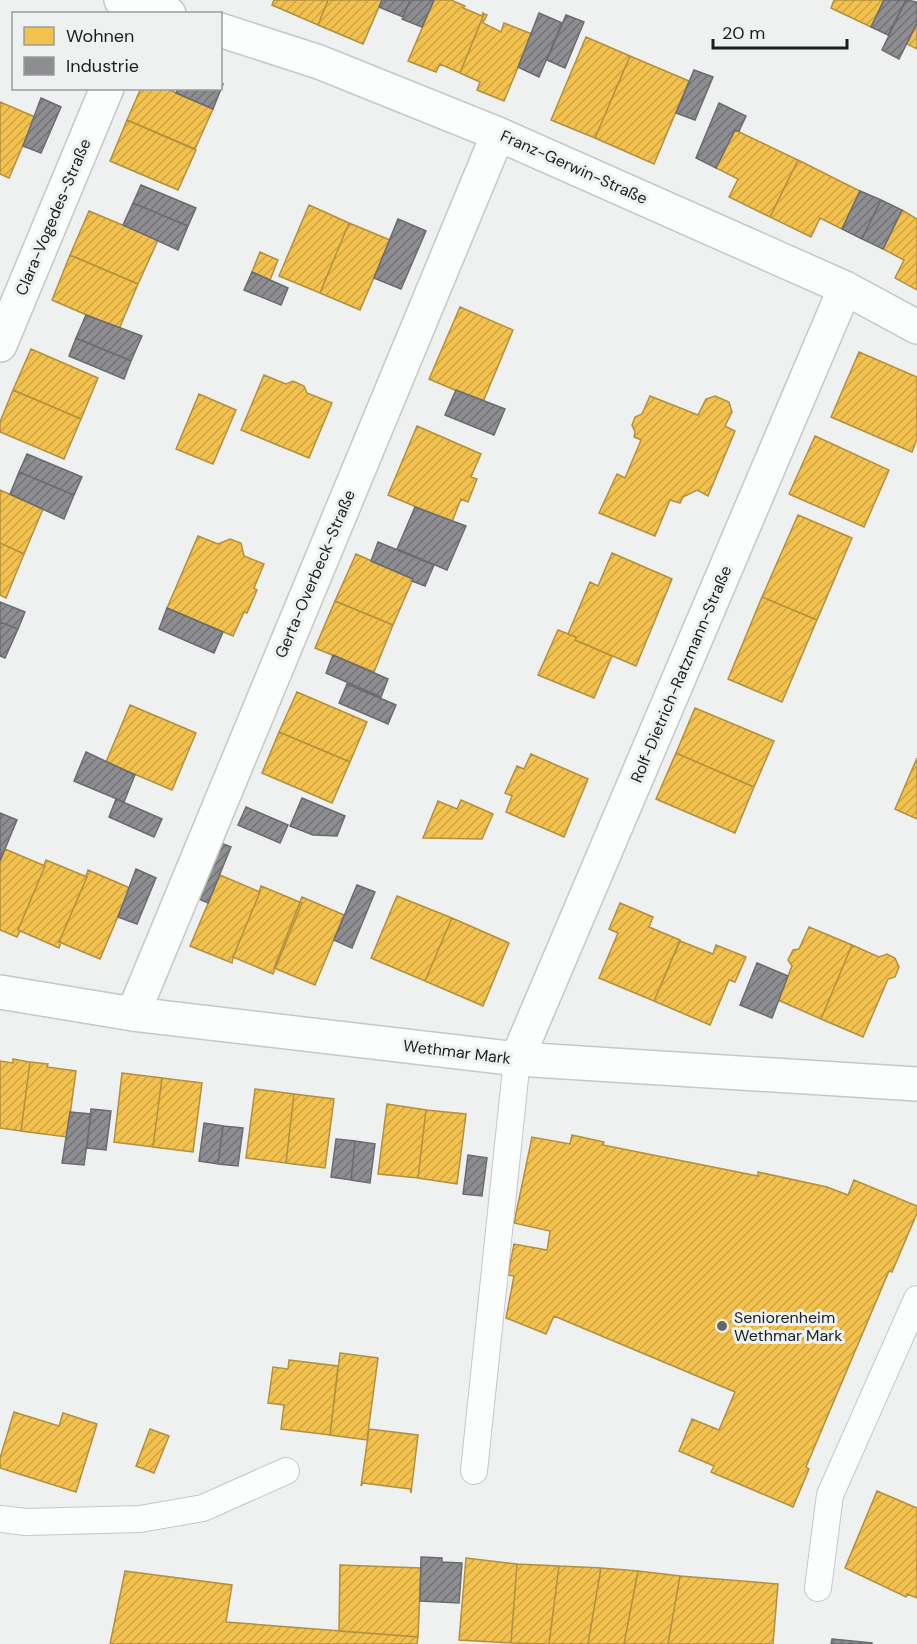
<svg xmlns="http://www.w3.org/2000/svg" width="917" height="1644" font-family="'DM Sans',sans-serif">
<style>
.homes{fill:url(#homes-hatch);stroke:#b2903f;stroke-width:1.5}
.industry{fill:url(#industry-hatch);stroke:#6b6c6f;stroke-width:1.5}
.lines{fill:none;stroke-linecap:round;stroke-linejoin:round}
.lane-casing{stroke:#c6c8c8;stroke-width:28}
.street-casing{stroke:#c6c8c8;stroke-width:36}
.lane{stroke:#fcfdfd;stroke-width:26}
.street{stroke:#fcfdfd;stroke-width:33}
.poi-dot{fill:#666867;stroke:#edf2f1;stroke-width:2}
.labels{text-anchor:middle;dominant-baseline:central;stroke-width:6;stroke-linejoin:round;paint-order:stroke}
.street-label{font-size:16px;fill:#1c1e1d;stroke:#edf2f1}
.poi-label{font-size:16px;fill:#1c1e1d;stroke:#edf2f1;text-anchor:start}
</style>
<defs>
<pattern id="homes-hatch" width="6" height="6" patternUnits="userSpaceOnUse" patternTransform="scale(1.5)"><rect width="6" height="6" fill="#f2c14e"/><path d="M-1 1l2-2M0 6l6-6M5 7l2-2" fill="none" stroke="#cfa544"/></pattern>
<pattern id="industry-hatch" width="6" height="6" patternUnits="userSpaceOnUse" patternTransform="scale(1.5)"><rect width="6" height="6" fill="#8d8d92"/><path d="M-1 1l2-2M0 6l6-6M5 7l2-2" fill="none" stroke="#727377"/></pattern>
</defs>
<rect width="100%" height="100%" fill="#eef1f0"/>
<!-- homes -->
<path class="homes" d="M274,0H328L318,25L272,5Z
M328,0H382L363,44L318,25Z
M434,0H451L465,6L463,8L482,16L483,13L484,14L460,73L440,64L436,72L408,61Z
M834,0H884L871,27L831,8Z
M484,14L487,15L483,23L501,32L504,23L532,34L504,101L477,90L480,82L460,73Z
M917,23V49L907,44Z
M586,37L630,56L595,138L551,120Z
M630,56L689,81L654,164L595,138Z
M141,88H165L213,109L195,149L127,120Z
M0,102L35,117L9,178L0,174Z
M127,120L196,150L178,190L110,161Z
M735,130L798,160L770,217L729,197L738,179L716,168Z
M798,160L860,191L842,229L820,218L811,237L770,217Z
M309,205L349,223L320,293L279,276Z
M902,210L917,219V290L895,278L904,260L883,249Z
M89,211L158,240L138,284L70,255Z
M349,223L390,240L360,310L320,293Z
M260,252L278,260L270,280L252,272Z
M70,255L138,284L119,329L52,300Z
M460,307L513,330L483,402L429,379Z
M31,349L98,378L81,419L13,390Z
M859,352L917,377V439L912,452L831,417Z
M264,375L286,384L293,381L304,386L307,393L332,403L309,458L241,430Z
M13,390L81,419L64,459L0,432V422Z
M199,394L236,410L213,464L176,449Z
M650,396L698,415L706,399L715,396L729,402L732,412L725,426L735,431L708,496L697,490L683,497L680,503L670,500L655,536L599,513L617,474L625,478L641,440L634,437L635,432L632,425L635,417L642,414Z
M417,426L481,454L471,477L477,479L468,502L461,499L452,522L388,495Z
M815,436L889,470L864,527L789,494Z
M0,490L43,509L24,554L0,543Z
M798,515L852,538L817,620L762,597Z
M198,536L218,544L230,539L241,543L244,556L264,564L254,588L257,590L247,613L244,612L233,636L167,608Z
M0,543L24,554L6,598L0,595Z
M612,553L672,579L636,666L575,640L576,637L568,634L590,582L598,586Z
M356,554L413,579L393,625L335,601Z
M762,597L817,620L782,702L728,679Z
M335,601L393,625L374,672L315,648Z
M558,630L576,637L575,640L612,656L594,698L538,675Z
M297,692L367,722L350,762L279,732Z
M130,705L196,733L172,790L106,762Z
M695,708L774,741L754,787L676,753Z
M279,732L350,762L332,803L262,773Z
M676,753L754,787L735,833L656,799Z
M531,754L588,779L564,837L506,812L512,796L505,793L517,766L524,769Z
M917,758V819L895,809Z
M461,800L493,814L482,839L423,838L438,801L457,809Z
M5,849L45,866L18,930L20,931L17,937L0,930V861Z
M46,860L87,877L59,942H61L59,948L18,930L45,866L44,865Z
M88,870L130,888L100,959L59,942L87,877L86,876Z
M220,875L260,892L233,957L232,963L190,946Z
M261,886L302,903L273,974L233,957L260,892H259Z
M397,896L452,918L425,981L371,958Z
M302,897L344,915L315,985L274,968Z
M620,903L653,917L649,927L680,940L654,1001L599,978L618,933L609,929Z
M452,918L509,943L483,1006L425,981Z
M809,927L852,945L821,1019L778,1000L792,966L788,960L793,950L799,949Z
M680,941L713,954L716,945L746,957L735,982L729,980L710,1025L654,1001Z
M852,945L879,957L887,954L895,958L899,967L895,977L888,979L863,1037L821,1019Z
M13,1059L30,1062L21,1131L0,1128V1061L13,1063Z
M30,1062L48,1064L47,1067L76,1071L67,1137L21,1131Z
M122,1073L162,1078L153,1147L114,1142Z
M162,1078L202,1083L193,1152L153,1147Z
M255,1089L294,1094L286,1163L246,1158Z
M294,1094L334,1099L325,1168L286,1163Z
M387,1104L426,1110L418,1178L378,1174Z
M426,1110L466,1114L457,1184L418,1178Z
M572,1135L604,1142L603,1145L758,1176V1172L827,1187L848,1195L854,1180L917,1206V1213L892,1272L889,1271L806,1467L809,1469L793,1507L711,1472L714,1466L679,1451L692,1419L719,1430L735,1392L554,1316L546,1334L506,1318L514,1276L508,1275L514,1244L547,1250L550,1231L514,1223L532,1137L570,1144Z
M340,1353L378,1358L367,1440L330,1435Z
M289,1360L338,1366L330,1435L281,1429L284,1405L268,1403L273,1367L288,1369Z
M14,1412L59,1426L63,1413L97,1424L76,1492L0,1468V1458Z
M150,1429L169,1436L154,1473L136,1466Z
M369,1429L418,1435L411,1493L410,1489L363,1483L361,1486Z
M877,1491L917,1508V1598L907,1594L906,1597L845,1568Z
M466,1558L517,1564L511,1643L459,1640Z
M517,1564L559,1566L549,1644L511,1643Z
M340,1565L421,1568L418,1637L339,1631Z
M559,1566L601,1568L588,1644H549Z
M601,1568L638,1571L624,1644H588Z
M125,1571L232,1585L226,1622L418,1637L417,1644H110Z
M638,1571L680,1576L668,1644H624Z
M680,1576L778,1584L773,1644H668Z"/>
<!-- industry -->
<path class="industry" d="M382,0H410L403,17L379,7Z
M410,0H434L422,27L402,19Z
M884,0H906L888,35L871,27Z
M906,0L917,2V23L899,59L882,50Z
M539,13L562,23L539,77L518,67Z
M566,15L584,22L565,68L547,60Z
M694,70L713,77L695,120L676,113Z
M220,83L223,84L213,109L176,93L178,88H220Z
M41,98L61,107L41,153L23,146Z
M719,103L746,116L739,131L735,130L716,168L696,158Z
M141,185L196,208L188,226L133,203Z
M860,191L881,200L862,239L842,229Z
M881,200L902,210L883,249L862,239Z
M133,203L188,226L178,250L123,225Z
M398,219L426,231L401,289L374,278Z
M252,272L288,288L281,305L244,290Z
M86,315L142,336L131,361L76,338Z
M76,338L131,361L124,379L69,356Z
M456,390L505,409L494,435L445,415Z
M27,454L82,477L74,495L19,472Z
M19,472L74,495L64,519L10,494Z
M415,507L466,526L447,570L397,549Z
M378,542L434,565L425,586L412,581L413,579L371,561Z
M0,602L25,612L18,629L0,622Z
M167,608L223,632L214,653L159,629Z
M0,622L18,629L5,658L0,656Z
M333,655L388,679L381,697L326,673Z
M347,684L396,705L388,724L339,703Z
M86,752L135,775L124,802L74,781Z
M302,798L345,816L337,836L313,835L290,826Z
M116,799L162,819L154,837L109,817Z
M246,807L288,825L280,843L238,825Z
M0,813L17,820L0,861Z
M213,840L231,847L208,903L190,895Z
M136,869L156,878L137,924L118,917Z
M357,885L375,892L352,948L334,940Z
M757,963L788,976L772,1018L740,1005Z
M91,1109L111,1111L106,1150L87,1148Z
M70,1112L91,1114L84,1165L62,1163Z
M204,1123L223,1126L218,1164L199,1161Z
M223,1126L243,1128L238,1166L218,1164Z
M336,1139L355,1141L351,1180L331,1177Z
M355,1141L375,1144L370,1183L351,1180Z
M468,1155L487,1158L482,1196L463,1194Z
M421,1557L442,1558V1562L462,1563L459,1603L420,1601Z
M832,1639L872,1643V1644H831Z"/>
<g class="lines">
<defs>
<path id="lane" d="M474,1471L517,1059
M0,1519L26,1522L140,1519L203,1508L286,1471
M818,1588L830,1495L917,1299"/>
<path id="street" d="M121,0L169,14
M220,30L319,62L498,134L845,288L917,327
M0,345L107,88
M0,992L133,1014L517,1059L917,1084
M133,1014L498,134
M517,1059L845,288"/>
</defs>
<!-- lane casing -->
<use href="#lane" class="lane-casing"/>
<!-- street casing -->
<use href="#street" class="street-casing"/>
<!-- lane -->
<use href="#lane" class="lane"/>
<!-- street -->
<use href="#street" class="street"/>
</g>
<!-- markers -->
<circle class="poi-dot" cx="722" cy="1326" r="6"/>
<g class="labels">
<!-- street labels -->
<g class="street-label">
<text transform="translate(574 167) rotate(24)">Franz-Gerwin-Straße</text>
<text transform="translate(53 217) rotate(-67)">Clara-Vogedes-Straße</text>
<text transform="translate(315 574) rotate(-67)">Gerta-Overbeck-Straße</text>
<text transform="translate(681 674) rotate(-67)">Rolf-Dietrich-Ratzmann-Straße</text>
<text transform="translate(457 1052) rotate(7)">Wethmar Mark</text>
</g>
<!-- poi labels -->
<g class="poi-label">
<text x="734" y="1317">Seniorenheim<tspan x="734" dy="18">Wethmar Mark</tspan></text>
</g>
</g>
<!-- legend -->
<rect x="12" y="12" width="210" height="78" fill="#edf2f1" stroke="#999d9c" stroke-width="1.5"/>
<rect x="24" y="27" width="30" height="18" fill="#f2c14e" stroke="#999d9c" stroke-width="1.5"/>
<text x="66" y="42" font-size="18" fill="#1c1e1d">Wohnen</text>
<rect x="24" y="57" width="30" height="18" fill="#8d8d92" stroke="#999d9c" stroke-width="1.5"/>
<text x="66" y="72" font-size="18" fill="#1c1e1d">Industrie</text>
<!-- scale -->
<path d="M713 39v9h134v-9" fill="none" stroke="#1c1e1d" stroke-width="3"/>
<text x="722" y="39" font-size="18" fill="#1c1e1d" stroke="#edf2f1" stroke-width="4.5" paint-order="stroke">20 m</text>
</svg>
